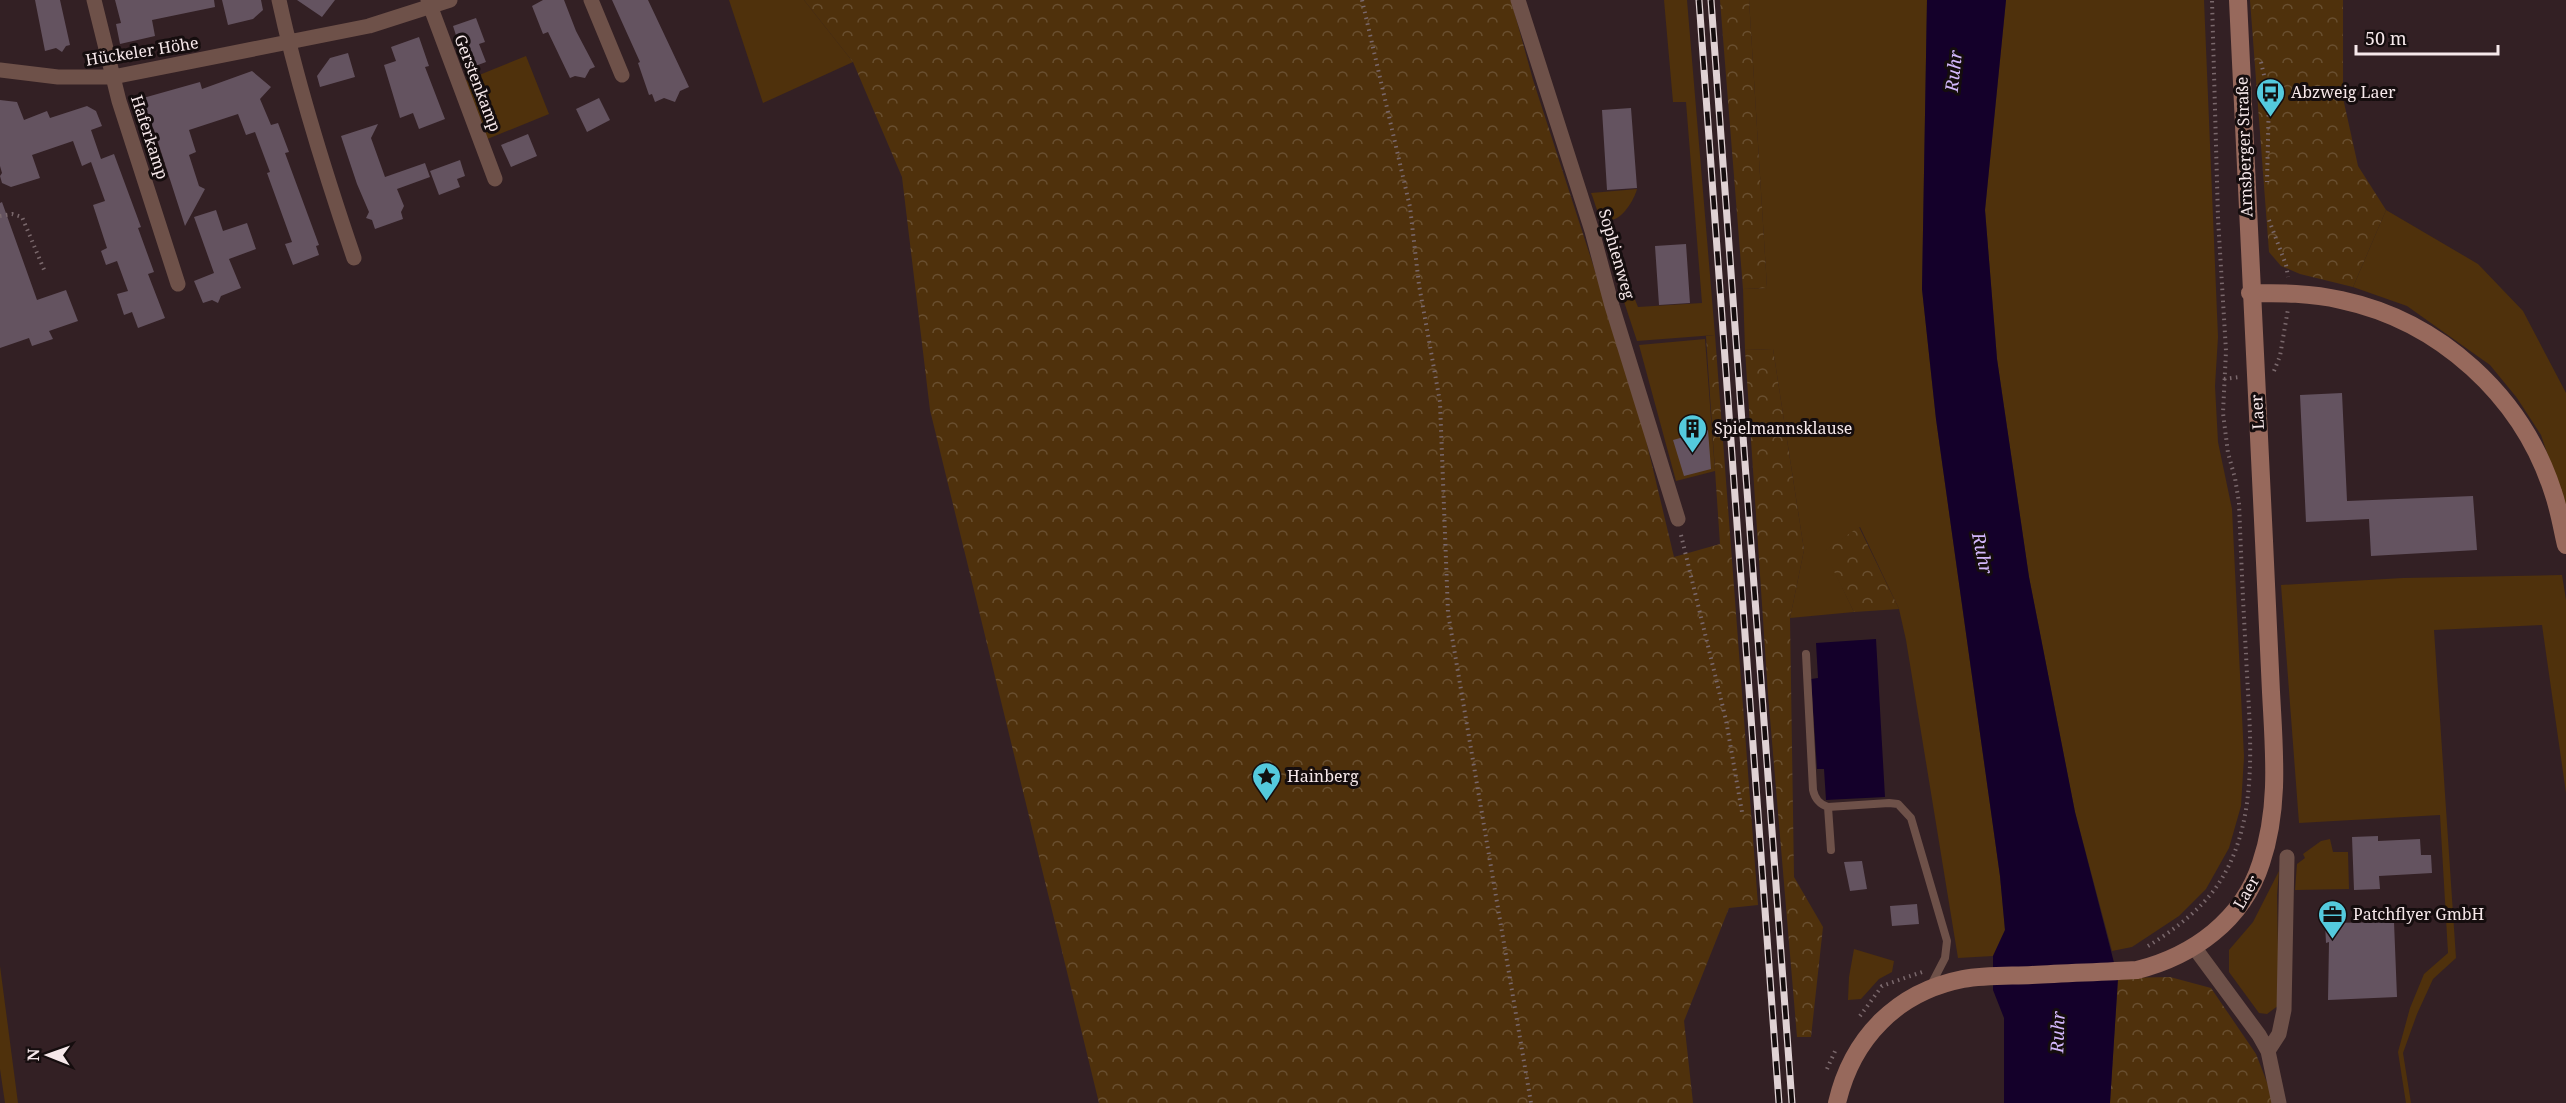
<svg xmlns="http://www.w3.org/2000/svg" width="2566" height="1103" font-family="'Noto Serif',serif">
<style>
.green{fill:#4f310c}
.forest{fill:url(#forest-crowns)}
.water{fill:#14002a}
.building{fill:#645360}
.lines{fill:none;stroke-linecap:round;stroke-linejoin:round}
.path{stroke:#7a686c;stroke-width:4;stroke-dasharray:1.5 4.5;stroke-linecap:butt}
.service{stroke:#6e5149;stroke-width:8}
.minor{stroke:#6e5149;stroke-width:15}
.secondary{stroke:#97695c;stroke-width:18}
.rail-casing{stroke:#e0d2d4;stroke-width:7}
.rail{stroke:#150d0e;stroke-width:4.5;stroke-dasharray:14;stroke-linecap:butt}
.labels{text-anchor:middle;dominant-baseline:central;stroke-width:6;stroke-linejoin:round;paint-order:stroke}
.street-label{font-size:16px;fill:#f6e8ea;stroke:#150d0e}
.poi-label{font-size:16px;fill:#f6e8ea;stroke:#150d0e;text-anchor:start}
.water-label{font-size:18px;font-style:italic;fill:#d3b7fb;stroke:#150d0e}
</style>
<defs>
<pattern id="forest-crowns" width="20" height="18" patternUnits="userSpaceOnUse" patternTransform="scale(1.5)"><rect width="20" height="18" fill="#4f310c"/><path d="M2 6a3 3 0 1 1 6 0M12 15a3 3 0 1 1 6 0" fill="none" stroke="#694f30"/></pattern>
</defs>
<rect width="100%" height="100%" fill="#332024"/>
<!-- green -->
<path class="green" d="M729,0H804L853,62L763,103Z
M1664,0H1687L1715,335L1637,341L1606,247L1605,241L1610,238L1638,307L1702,303L1686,102H1673Z
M1749,0H1927L1922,289L1936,419L2000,876L2005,930L1993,956L1958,958L1906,640L1899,609L1860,527L1825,551L1854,612L1790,618L1804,550L1773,349L1745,350L1743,289L1767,288Z
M2006,0H2204L2218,337L2215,386L2218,442L2232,509L2244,757L2241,806L2229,848L2206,889L2179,916L2132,947L2112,951L2075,812L2029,577L1997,359L1985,210Z
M526,56L549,114L485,140L462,82Z
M1637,189C1634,201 1616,232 1600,215C1596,210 1594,199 1591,193Z
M2386,210L2478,264L2523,311L2566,393V509L2541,435L2517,398L2490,365L2407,306L2353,287Z
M1705,339L1715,471L1676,481L1639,345Z
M2562,575L2566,600V793L2542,625L2434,630L2456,958L2433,979L2417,1014L2403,1053L2411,1103H2406L2398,1052L2410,1008L2424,974L2448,953L2440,815L2299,823L2281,585L2403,578Z
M2330,839L2333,852H2348L2349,889L2295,890L2297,864L2305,858L2303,854L2321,841Z
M2279,871L2277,895L2279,1005L2267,1014L2259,1013L2229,972V950L2253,922Z
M1854,949L1894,961L1892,972L1879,979L1861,999L1848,1000L1849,977Z
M0,966L18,1103H5L0,1069Z"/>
<!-- forest -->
<path class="forest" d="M804,0H1511L1533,80L1635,394L1674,557L1720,544L1706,336L1715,335L1758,905L1729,908L1684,1021L1693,1103H1099L930,410L902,177L853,62Z
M1720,0H1749L1767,288L1743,289Z
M2250,0H2343V98L2358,166L2386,210L2353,287L2300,274L2281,266L2269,252Z
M1773,349L1804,550L1790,618L1794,877L1823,927L1811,1037H1797L1768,694L1745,350Z
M1859,527L1899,609L1854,612L1824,551Z
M2170,977L2211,988L2256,1054L2275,1103H2110L2118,978Z"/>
<!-- water -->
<path class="water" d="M1927,0H2006L1985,210L1997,359L2029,577L2075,812L2118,978L2110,1103H2004V1018L1993,990V956L2005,930L2000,876L1936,419L1922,289Z
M1876,639L1885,797L1826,800L1824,769H1817L1811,679L1818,678L1816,643Z"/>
<!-- building -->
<path class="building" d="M35,0H60L70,45L66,46L62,52L56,48L45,51Z
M115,0H214L215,7L152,20L155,36L120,44L116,24L121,23Z
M222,0H261L263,10L253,19L228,25Z
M297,0H335L322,17Z
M543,0H564L576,31L595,67L590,69L585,78L575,76L570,78L548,32L543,34L532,6Z
M612,0H648L689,87L680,91L675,102L664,98L655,102L652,94L649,95L638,63L640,62Z
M476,18L485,42L479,44L486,62L467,69L453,26Z
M419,37L429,66L425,67L445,119L419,129L413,113L400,118L384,65L396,61L391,47Z
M348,53L355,77L320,87L317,76L330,58Z
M252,71L271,87L260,99L271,125L278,123L289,152L285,153L319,245L316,246L319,255L293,265L285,244L292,242L267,173L270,172L255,132L246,135L238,114L189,130L196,152L189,155L199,186L205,189L185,226L154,130L150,122L144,123L136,100L200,82L202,89Z
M599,98L610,120L587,132L576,109Z
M0,100L17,102L24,120L47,111L50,118L87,106L96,111L102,126L91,130L101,159L114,154L141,227L138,228L154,272L148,274L165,318L138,328L132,312L124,315L117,294L128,291L117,261L106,265L101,251L107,248L93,205L105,201L91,162L82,166L73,141L32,155L40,178L11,187L2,183L0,176L2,173L0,166Z
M1631,108L1637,188L1607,190L1602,110Z
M378,124L371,138L385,177L425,163L430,177L397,189L404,206L401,212L403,219L375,229L372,220L366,218L369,212L357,184L341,136Z
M528,134L537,156L511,167L501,145Z
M460,160L465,176L457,179L460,187L439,195L430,171Z
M2,202L37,300L66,290L78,321L49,331L53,339L32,346L29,338L0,348V203Z
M216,210L223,231L247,223L256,249L229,259L241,288L221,296L218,303L212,300L203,303L194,281L214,273L194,217Z
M1686,244L1690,303L1659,305L1655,246Z
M2342,393L2347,501L2473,496L2477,550L2371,556L2369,519L2306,522L2300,395Z
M1708,430L1711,469L1684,476L1673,440Z
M2378,836V841L2420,839L2421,855H2431L2432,873L2379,876L2380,889L2354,890L2352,837Z
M1862,861L1867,889L1850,891L1844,862Z
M1917,904L1919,924L1892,926L1890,906Z
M2394,922L2397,997L2328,1000L2329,942L2326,943L2325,923Z"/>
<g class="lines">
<!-- path -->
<path class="path" d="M1362,0L1410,207L1419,285L1440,402L1448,613L1531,1103
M2261,62L2269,97L2267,182
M0,216L12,214L22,217L45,272
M2269,220L2286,265L2288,277
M2274,371L2280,356L2288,309
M2224,379L2240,377
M1681,535L1726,720L1742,812
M2148,946C2174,930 2202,909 2219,883C2262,817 2249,728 2246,654C2243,604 2241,553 2239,503L2235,478L2228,453L2223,413L2226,351L2218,218L2212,0
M1860,1016L1882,986L1922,972
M1827,1069L1836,1049"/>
<!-- service -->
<path class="service" d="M1806,654L1813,790C1815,799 1819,804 1828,807
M1831,850L1828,807L1889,803L1898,804L1911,818L1947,941L1945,958L1931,985"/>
<!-- minor -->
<path class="minor" d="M94,0L119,101L178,284
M279,0C298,88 325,173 354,258
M428,0L495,179
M591,0L622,75
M1518,0L1592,231L1612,306L1678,519
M0,70L58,77H113L369,26L450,0
M2194,947L2259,1035L2268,1051L2279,1103
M2268,1051L2279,1034L2284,1010L2287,857"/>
<!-- secondary -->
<path class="secondary" d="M2250,293C2281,293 2311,293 2341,300C2440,321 2522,396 2553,492C2559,509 2562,528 2566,545
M1837,1103C1852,1038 1897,992 1963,979C1985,975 2009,976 2032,975C2067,973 2102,972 2137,970C2193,956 2243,920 2261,863C2280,807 2274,750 2271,692C2269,642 2266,592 2264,541C2254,361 2248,180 2238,0"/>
<defs>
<path id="rail" d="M1699,0L1779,1103
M1711,0L1792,1103"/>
</defs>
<!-- rail casing -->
<use href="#rail" class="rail-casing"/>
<!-- rail -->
<use href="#rail" class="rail"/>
</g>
<!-- icons -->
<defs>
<symbol id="bus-pin" viewBox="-11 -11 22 30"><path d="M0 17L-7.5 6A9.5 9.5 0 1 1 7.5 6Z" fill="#54cadd" stroke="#150d0e"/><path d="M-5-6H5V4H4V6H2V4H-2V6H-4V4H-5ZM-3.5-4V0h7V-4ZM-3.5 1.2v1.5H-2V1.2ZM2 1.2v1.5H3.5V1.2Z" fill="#111"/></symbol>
<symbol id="building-pin" viewBox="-11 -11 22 30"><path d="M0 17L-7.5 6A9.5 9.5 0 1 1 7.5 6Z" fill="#54cadd" stroke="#150d0e"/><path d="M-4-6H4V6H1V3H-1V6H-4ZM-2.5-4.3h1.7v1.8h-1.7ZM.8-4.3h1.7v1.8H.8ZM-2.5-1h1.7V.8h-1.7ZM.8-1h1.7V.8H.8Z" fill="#111"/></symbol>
<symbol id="sight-pin" viewBox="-11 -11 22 30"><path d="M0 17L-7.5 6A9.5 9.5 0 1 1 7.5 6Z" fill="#54cadd" stroke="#150d0e"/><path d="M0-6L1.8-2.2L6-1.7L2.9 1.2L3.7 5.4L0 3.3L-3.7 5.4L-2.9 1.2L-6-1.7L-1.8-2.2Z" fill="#111"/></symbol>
<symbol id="office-pin" viewBox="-11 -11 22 30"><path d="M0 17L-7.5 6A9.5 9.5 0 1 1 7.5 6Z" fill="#54cadd" stroke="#150d0e"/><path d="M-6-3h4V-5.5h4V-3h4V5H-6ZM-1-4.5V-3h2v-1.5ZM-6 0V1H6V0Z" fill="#111"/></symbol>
</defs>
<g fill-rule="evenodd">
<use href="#bus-pin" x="2254" y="76" width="33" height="45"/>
<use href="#building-pin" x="1676" y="412" width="33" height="45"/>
<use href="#sight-pin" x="1250" y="760" width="33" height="45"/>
<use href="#office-pin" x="2316" y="898" width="33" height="45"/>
</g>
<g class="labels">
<!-- street labels -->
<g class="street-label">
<text transform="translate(142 51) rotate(-9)">Hückeler Höhe</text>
<text transform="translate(478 83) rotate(69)">Gerstenkamp</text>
<text transform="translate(150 137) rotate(72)">Haferkamp</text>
<text transform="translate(2244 147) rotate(-92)">Arnsberger Straße</text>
<text transform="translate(1617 254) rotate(74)">Sophienweg</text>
<text transform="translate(2257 412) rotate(-93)">Laer</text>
<text transform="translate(2246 892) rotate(-60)">Laer</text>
</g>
<!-- poi labels -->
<g class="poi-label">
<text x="2291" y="92">Abzweig Laer</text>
<text x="1714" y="428">Spielmannsklause</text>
<text x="1287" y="776">Hainberg</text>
<text x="2353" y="914">Patchflyer GmbH</text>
</g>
<!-- water labels -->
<g class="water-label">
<text transform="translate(1953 71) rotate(-84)">Ruhr</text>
<text transform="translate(1983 553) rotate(78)">Ruhr</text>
<text transform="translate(2057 1032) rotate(-88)">Ruhr</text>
</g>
</g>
<!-- north arrow -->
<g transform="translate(48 1055) rotate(271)" stroke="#150d0e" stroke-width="4.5" paint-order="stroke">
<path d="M0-4.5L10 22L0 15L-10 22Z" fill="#f6e8ea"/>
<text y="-9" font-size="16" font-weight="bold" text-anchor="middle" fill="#f6e8ea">N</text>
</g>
<!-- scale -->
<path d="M2356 45v9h142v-9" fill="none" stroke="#f6e8ea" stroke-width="3"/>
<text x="2365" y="45" font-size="18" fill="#f6e8ea" stroke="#150d0e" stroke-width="4.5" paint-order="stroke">50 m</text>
</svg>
